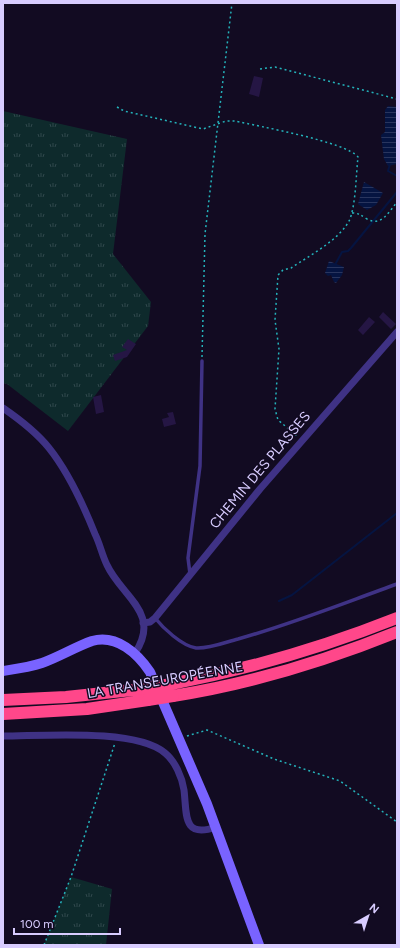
<svg xmlns="http://www.w3.org/2000/svg" width="400" height="948" font-family="Figtree,sans-serif">
<style>
.grass{fill:url(#grass-tufts)}
.water{fill:url(#water-rules)}
.lines{fill:none;stroke-linecap:round;stroke-linejoin:round}
.stream{stroke:#051441;stroke-width:2}
.building{fill:#251644}
.path{stroke:#24b3bb;stroke-width:1.5;stroke-dasharray:2 3;stroke-linecap:butt}
.lane{stroke:#3f3285;stroke-width:3.5}
.street{stroke:#3f3285;stroke-width:7}
.secondary{stroke:#7963ff;stroke-width:10}
.highway{stroke:#ff478a;stroke-width:12}
.highway-bridge{stroke:#ff478a;stroke-width:12}
.labels{text-anchor:middle;dominant-baseline:central;stroke-width:3;stroke-linejoin:round;paint-order:stroke}
.street-label{font-size:14px;fill:#d8ccff;stroke:#120b22}
</style>
<defs>
<pattern id="grass-tufts" width="24" height="20" patternUnits="userSpaceOnUse"><rect width="24" height="20" fill="#0e2a2c"/><path d="M3 7l-1-3M5 7V3M7 7l1-3M15 17l-1-3M17 17v-4M19 17l1-3" fill="none" stroke="#30484c"/></pattern>
<pattern id="water-rules" width="6" height="5" patternUnits="userSpaceOnUse"><rect width="6" height="5" fill="#051441"/><path d="M0 2.5h6" fill="none" stroke="#29355e"/></pattern>
</defs>
<rect width="100%" height="100%" fill="#120b22"/>
<!-- grass -->
<path class="grass" d="M3,111L127,139L113,254L151,302L148,326L68,431L7,384L3,383Z
M71,877L112,889L106,945H44Z"/>
<!-- water -->
<path class="water" d="M388,106L397,107V164L388,166L384,159L381,135L385,132V110Z
M364,182L383,193L376,205L367,210L358,204Z
M329,261L344,267L342,275L336,283L334,282L331,275L328,276L325,273Z"/>
<g class="lines">
<!-- stream -->
<path class="stream" d="M390,164L388,171L397,176
M336,263L342,252L348,251L351,248L397,192
M279,601L292,595L397,513"/>
</g>
<!-- building -->
<path class="building" d="M254,76L263,78L259,97L249,94Z
M383,312L396,324L391,329L379,317Z
M369,317L375,322L363,335L358,330Z
M128,339L136,344L127,357L115,361L113,355L127,350L122,347Z
M101,395L104,412L96,414L93,397Z
M173,412L176,424L164,427L162,419L169,417L167,413Z"/>
<g class="lines">
<!-- path -->
<path class="path" d="M260,69L275,67L397,99
M117,107L124,111L203,129L226,121H235C257,126 347,142 358,157C356,175 356,202 350,219C341,239 309,256 291,268L283,270L278,275L275,320L279,349L275,409L278,420L297,436
M352,213C358,213 361,215 367,219C381,227 389,212 397,202
M202,357L205,234L232,3
M187,736L207,730L274,759L340,781L397,822
M44,945L71,877L115,743"/>
<!-- lane -->
<path class="lane" d="M190,574L188,558L200,466L202,361
M155,618C163,628 182,646 196,648C209,649 226,642 238,639C292,624 344,603 397,584"/>
<!-- street -->
<path class="street" d="M3,408C19,419 37,433 49,448C69,473 83,504 95,534C100,544 102,555 107,565C121,596 162,613 135,653
M143,623L150,622L155,618L260,489L397,332
M3,736C42,736 136,728 165,753C175,761 182,777 184,790C187,814 182,839 216,827"/>
<!-- secondary -->
<path class="secondary" d="M3,671C16,669 30,667 42,663C59,657 75,647 92,641C117,634 138,654 150,672L207,804L259,945"/>
<!-- highway -->
<path class="highway" d="M171,684C249,669 324,647 397,618
M173,696C250,684 325,661 397,632
M3,700L66,697L142,689
M3,714L87,709L148,700"/>
<!-- highway-bridge -->
<path class="highway-bridge" d="M142,689L171,684
M148,700L173,696"/>
</g>
<g class="labels">
<!-- street labels -->
<g class="street-label">
<text transform="translate(260 470) rotate(-50)">CHEMIN DES PLASSES</text>
<text transform="translate(165 680) rotate(-10)">LA TRANSEUROPÉENNE</text>
</g>
</g>
<!-- border -->
<rect width="400" height="948" fill="none" stroke="#d8ccff" stroke-width="8"/>
<!-- north arrow -->
<g transform="translate(368 916) rotate(39)" stroke="#120b22" stroke-width="3" paint-order="stroke">
<path d="M0-3L7 15L0 10L-7 15Z" fill="#d8ccff"/>
<text y="-6" font-size="11" font-weight="bold" text-anchor="middle" fill="#d8ccff">N</text>
</g>
<!-- scale -->
<path d="M14 928v6h106v-6" fill="none" stroke="#d8ccff" stroke-width="2"/>
<text x="20" y="928" font-size="12" fill="#d8ccff" stroke="#120b22" stroke-width="3" paint-order="stroke">100 m</text>
</svg>
